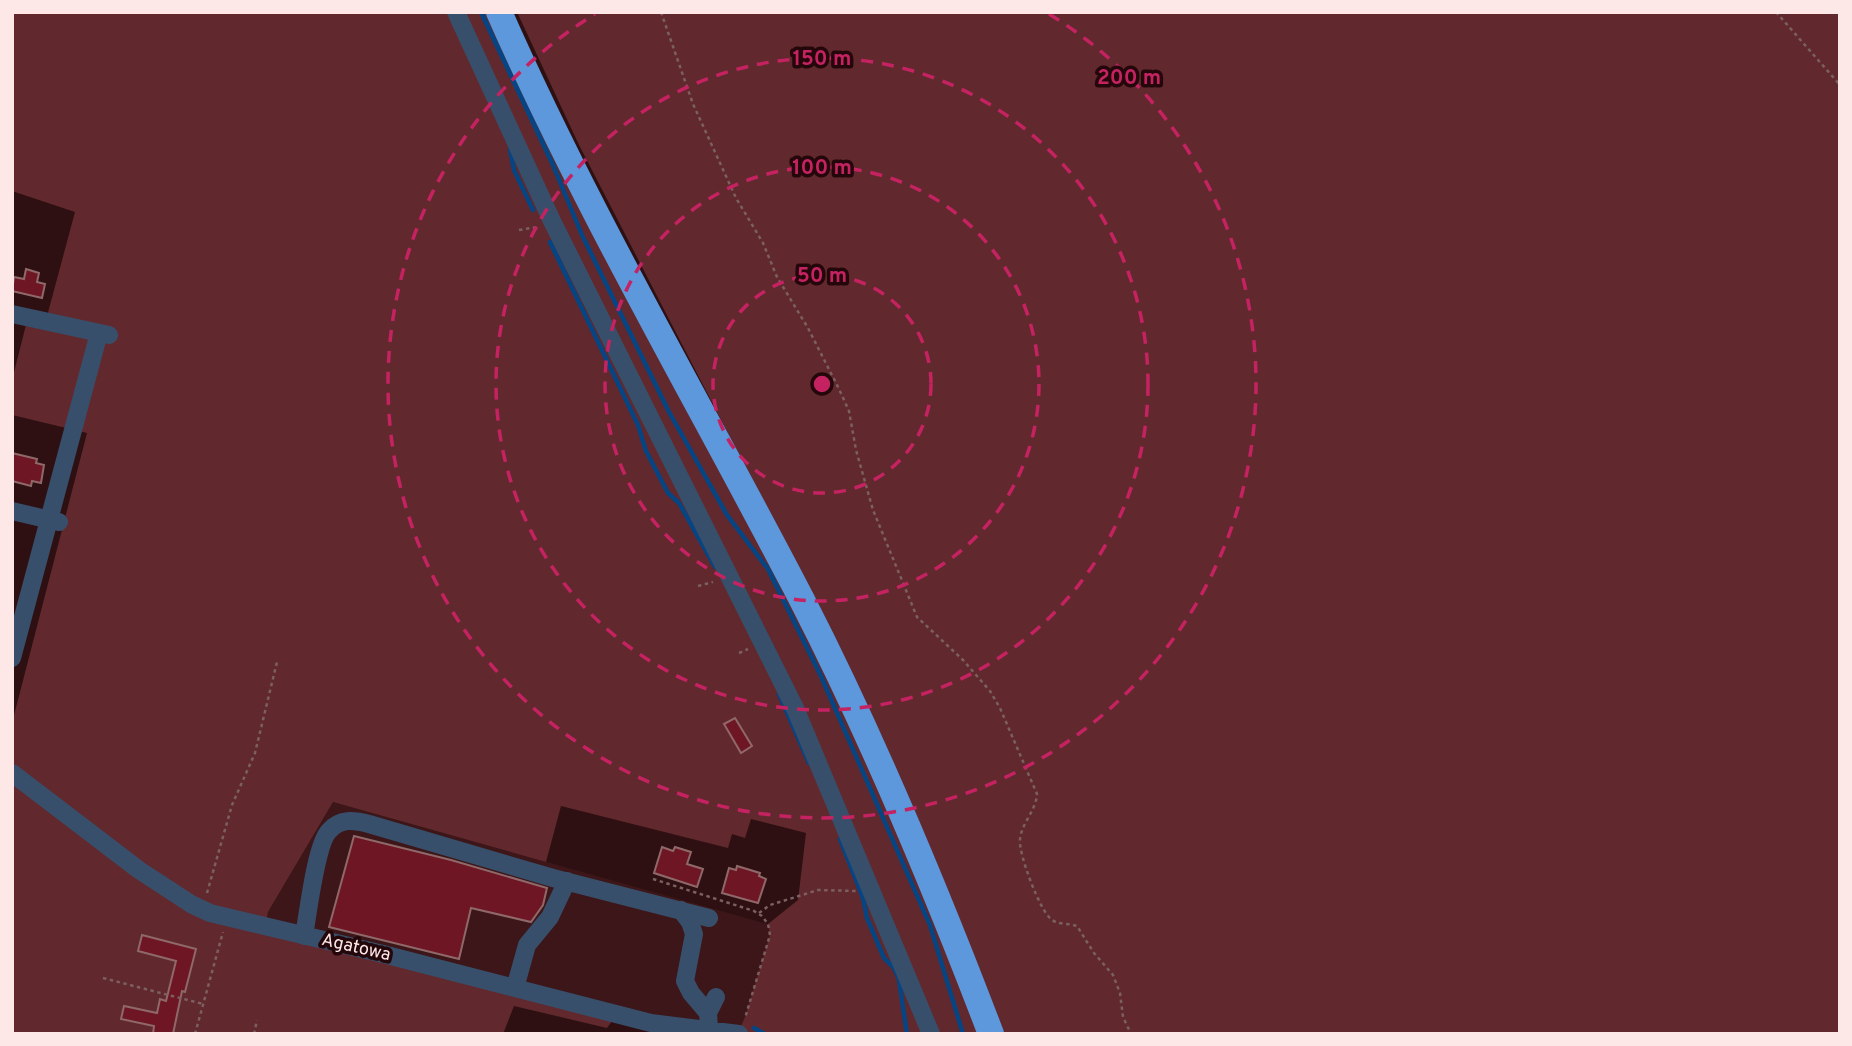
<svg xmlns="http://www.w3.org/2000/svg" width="1852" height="1046" font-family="Overpass,sans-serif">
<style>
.built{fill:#3c1618}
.green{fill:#61292d}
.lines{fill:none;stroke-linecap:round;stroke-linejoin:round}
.stream{stroke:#054584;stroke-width:4.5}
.building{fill:#6e1624;stroke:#8f6869;stroke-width:2}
.path{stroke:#7b5f61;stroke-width:2.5;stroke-dasharray:3.5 3.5;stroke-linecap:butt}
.minor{stroke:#384f6b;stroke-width:18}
.highway{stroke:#5d97dc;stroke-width:26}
.ring{fill:none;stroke:#c52262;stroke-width:3.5;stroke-dasharray:12 9}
.labels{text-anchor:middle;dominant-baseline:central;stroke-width:7;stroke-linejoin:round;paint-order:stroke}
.street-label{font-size:18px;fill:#fee7e7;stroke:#24070a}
.centre{fill:#c52262;stroke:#24070a;stroke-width:3.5}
.ring-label{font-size:21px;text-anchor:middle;font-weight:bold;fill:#c52262;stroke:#24070a;stroke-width:7;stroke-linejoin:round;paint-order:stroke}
</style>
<rect width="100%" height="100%" fill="#2e1012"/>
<!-- built -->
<path class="built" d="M333,802L768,924L770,935L745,1017L738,1033L265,928L268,912Z"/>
<!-- green -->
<path class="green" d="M12,12H487L843,708L905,847L979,1034L738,1033L745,1017L770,935L768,924L798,900L806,833L751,819L745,838L732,834L728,848L561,806L546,862L333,802L268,912L265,928L683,1034H660L612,1021L607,1028L514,1006L503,1034H12V723L87,433L12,415V380L28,317L46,320L75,212L12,191Z
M517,12H1840V1034H1004L970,946L825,621L579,145Z"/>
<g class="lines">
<!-- stream -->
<path class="stream" d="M481,12L553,165L582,235L669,412L727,515L768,569L820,674L930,925L963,1034
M510,149L514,170L533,210
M550,242L638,425L646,451L668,493L679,503L715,567
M779,694L809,763
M840,839L863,898L867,918L884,958L894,968L900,981
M899,980L907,1034
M754,1028L765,1034"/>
</g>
<!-- building -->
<path class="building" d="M26,269L39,273L37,282L45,284L42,298L12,291L14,277L24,279Z
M12,453L37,459L36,463L44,465L41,483L32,481L31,486L12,481Z
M735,718L752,746L741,753L724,724Z
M354,836L451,860L547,888L543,905L531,922L471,908L459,959L329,927Z
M662,847L673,851L675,847L691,852L687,864L703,869L697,887L654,873Z
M737,866L760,873L759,876L766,879L758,903L722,893L729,868L736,870Z
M142,935L196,949L185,992L182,991L173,1034H153L154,1026L121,1019L124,1006L157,1013L160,999L166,1001L176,961L138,951Z"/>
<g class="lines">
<!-- path -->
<path class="path" d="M661,12L693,104L736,198L763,243L777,277L808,328L839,389L849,411L856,450L873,510L917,617L963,660L990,691L1000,708L1037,794C1036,811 1022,822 1020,839C1018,853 1040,911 1051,919C1057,925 1069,923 1077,926L1094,953L1113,975L1120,993L1123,1017L1131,1034
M1776,12L1840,85
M519,230L537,227
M698,586L713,582
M739,653L748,649
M653,879L754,911L762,916L768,924L770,935L745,1018
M207,893L232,805L255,753L277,662
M759,913L770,905L818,890L856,891
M103,978L203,1004
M195,1034L223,932
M254,1034L257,1020"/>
<!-- minor -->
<path class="minor" d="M456,12L552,221L795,708L931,1034
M12,314L109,335
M12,511L59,522
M12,658L99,333
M12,773L139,870L191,904L210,913L383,954L651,1023L739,1034
M681,910L690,922L694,934L685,981L691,993L708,1013L709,1029
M304,936C308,914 316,844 329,831C340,818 354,820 369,824L553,878L709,918
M515,988L527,945L550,917L567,881
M708,1013L716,997"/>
<!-- highway -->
<path class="highway" d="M499,12C588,214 701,405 802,600C874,740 935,887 991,1034"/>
</g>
<!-- distance rings -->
<g class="ring">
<circle cx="822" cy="384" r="109"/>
<circle cx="822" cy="384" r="217"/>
<circle cx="822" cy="384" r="326"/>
<path d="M1049 14A434 434 0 1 1 595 14"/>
</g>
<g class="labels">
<!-- street labels -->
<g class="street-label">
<text transform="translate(356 948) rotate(13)">Agatowa</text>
</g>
</g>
<circle cx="822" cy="384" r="10" class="centre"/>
<g class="ring-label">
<text x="822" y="65">150 m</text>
<text x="1129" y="84">200 m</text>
<text x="822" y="174">100 m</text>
<text x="822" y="282">50 m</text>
</g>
<!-- border -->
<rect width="1852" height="1046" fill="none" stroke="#fee7e7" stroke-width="28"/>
</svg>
